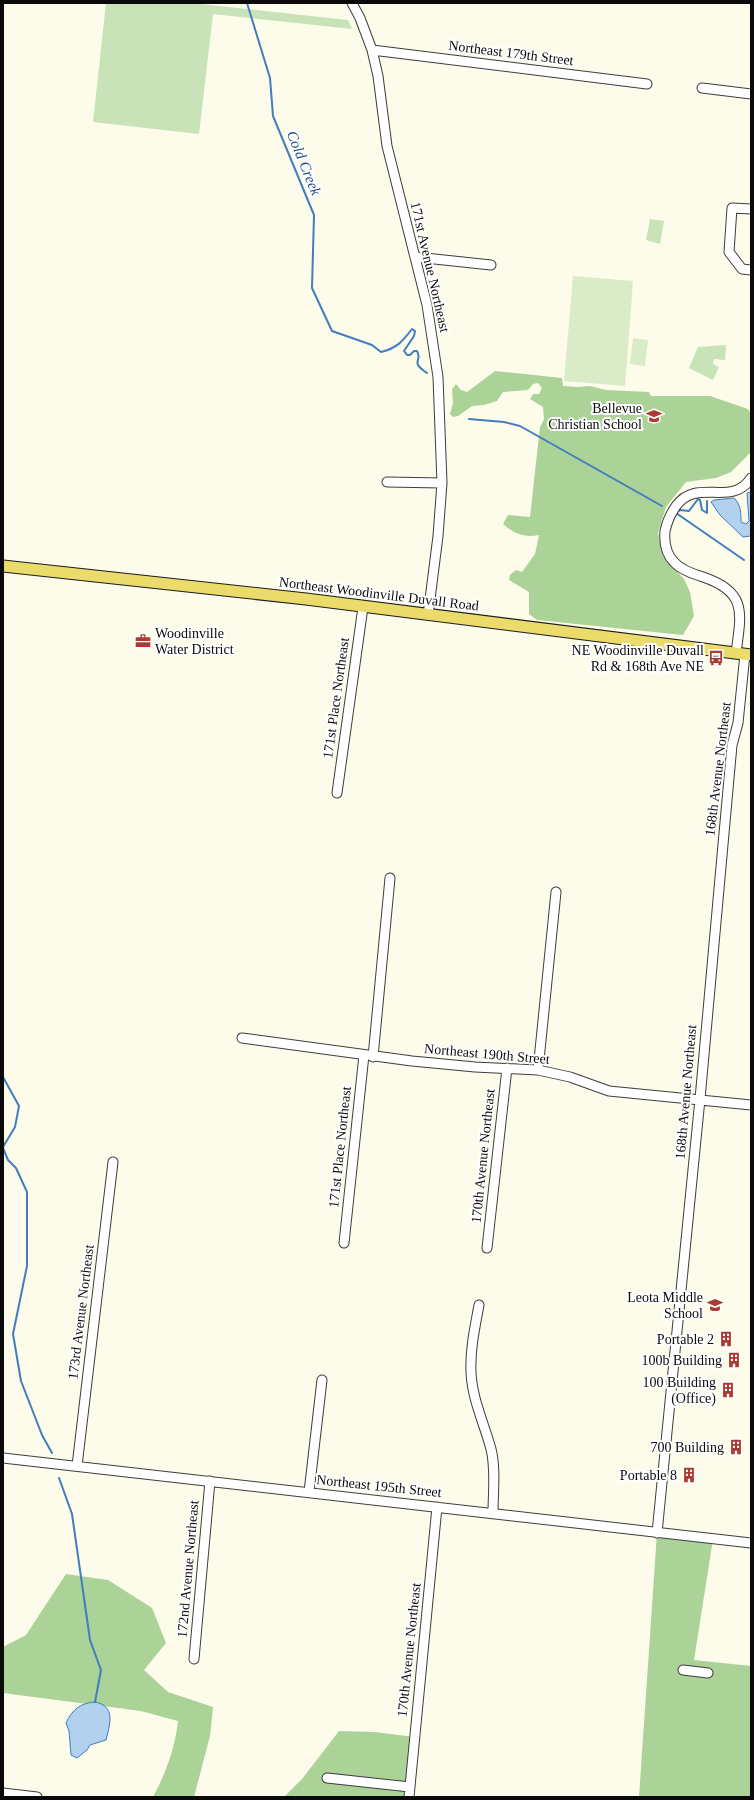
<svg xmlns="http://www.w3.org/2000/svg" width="754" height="1800" font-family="Georgia,serif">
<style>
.green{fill:#c8e3b7}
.forest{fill:#abd297}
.pitch{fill:#daebc7}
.water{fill:#b2d1ef;stroke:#417dbf}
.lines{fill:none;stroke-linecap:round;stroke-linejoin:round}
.stream{stroke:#417dbf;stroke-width:2}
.minor-casing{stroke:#3d3d3d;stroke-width:11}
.major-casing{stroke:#1b1b1b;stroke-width:13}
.minor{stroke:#fff;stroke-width:9}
.major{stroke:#ebdb6b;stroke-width:11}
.labels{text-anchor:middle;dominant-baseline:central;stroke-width:4;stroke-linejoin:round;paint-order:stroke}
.street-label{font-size:14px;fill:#0a0a0a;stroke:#fff}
.poi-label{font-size:14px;fill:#0a0a0a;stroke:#fff;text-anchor:end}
.water-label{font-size:15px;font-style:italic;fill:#21518d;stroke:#fff}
</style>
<rect width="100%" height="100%" fill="#fdfbe9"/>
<!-- green -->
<path class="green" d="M106,3H192L348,20L352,29L213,14L199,134L93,122Z
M650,219L664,221L660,244L646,240Z
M726,345L725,360L714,359L713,364L719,367L713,380L689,368L698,347Z"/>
<!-- forest -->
<path class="forest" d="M495,371L562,378L563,386L577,387L590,386L606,390L649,392L651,396H710L748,409L751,414L750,453L731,472L716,478L686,482L666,507L658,533L663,556L684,579L690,592L694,616L683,635L537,620L529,614V592L509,580L510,575L516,570L522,572L535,554L539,535C525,538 514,534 503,524L508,515L530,517L540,427L544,419L543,407L530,399L533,394H539L542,388L538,383L533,384L528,390L503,392L497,401L484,405L472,406L458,416L453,417L450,414L453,403L452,389L456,384L461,390L467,392Z
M657,1533L713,1539L694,1660L751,1666V1797H639Z
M66,1574L108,1580L152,1608L166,1643L144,1670L168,1692L213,1707L210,1736L194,1797H153C166,1773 175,1748 178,1721L141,1711L3,1693V1647L26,1635Z
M339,1731L374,1732L415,1737L409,1797H284L302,1779Z"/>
<!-- pitch -->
<path class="pitch" d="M573,276L633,281L625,386L564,381Z
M633,338L648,340L645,366L630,364Z"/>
<!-- water -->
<path class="water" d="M751,492V536L743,537L720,515L711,502L714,500L734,498C741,504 741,514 741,522L746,524L749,521L747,493Z
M95,1702C116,1706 110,1724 106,1740L90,1745L87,1750L77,1758L71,1755L69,1731L66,1723C72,1710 80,1703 95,1702Z"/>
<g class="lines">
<!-- stream -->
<path class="stream" d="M247,3L270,78L273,116L314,215L312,288L332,331L372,345L381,352C397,348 402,342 412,329L415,331L414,336L404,351L407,355H410L414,351H417C423,362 409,361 427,373
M469,419L504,422L520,426L662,506
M707,501V513L702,510L700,500L698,499L689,511L680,510L676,513L744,560
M3,1051V1059
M3,1077L19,1106L15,1127L3,1147
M3,1148L8,1160L16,1168L27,1192V1266L13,1334L21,1381L42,1435L52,1453
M59,1478L72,1514L90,1640L101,1670L95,1702"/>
<defs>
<path id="minor" d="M352,3L360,18L372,50L378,76L387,146L427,305L438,377L442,483L438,536L428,615
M372,50L647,84
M702,88L751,94
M751,209L732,208L729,252L742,269L751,270
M416,257L491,265
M387,482L442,483
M736,653C741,614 748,592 703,577C693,574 681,570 674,562C666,554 664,542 665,531C667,522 671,513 676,506C697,477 732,508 751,478
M337,793L363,607
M242,1038L412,1061L475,1067L538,1070L570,1077L609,1091L751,1105
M373,1057L390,878
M538,1070L556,892
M344,1243L364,1055
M487,1248L507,1068
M479,1305C475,1327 470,1349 471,1372C472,1399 484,1423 491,1449C496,1469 493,1492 493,1513
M3,1458L751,1543
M77,1466L113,1162
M309,1492L322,1380
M657,1533L700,1099L732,745L738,723L745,654
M194,1659L210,1481
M683,1670L708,1673
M327,1778L410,1787
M3,1793L37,1797
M409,1797L437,1507"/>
<path id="major" d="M3,566L306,599L751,655"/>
</defs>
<!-- minor casing -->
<use href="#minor" class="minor-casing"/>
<!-- major casing -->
<use href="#major" class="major-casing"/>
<!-- minor -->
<use href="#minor" class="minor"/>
<!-- major -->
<use href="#major" class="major"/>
</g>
<!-- icons -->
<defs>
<symbol id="school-bare" viewBox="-9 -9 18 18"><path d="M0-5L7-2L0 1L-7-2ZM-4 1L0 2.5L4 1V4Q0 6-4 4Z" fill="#ab3a31" stroke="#fff" stroke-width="2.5" paint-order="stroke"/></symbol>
<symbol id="office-bare" viewBox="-9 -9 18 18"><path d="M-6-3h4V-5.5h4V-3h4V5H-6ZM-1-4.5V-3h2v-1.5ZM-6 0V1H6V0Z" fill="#ab3a31" stroke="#fff" stroke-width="2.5" paint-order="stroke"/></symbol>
<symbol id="bus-bare" viewBox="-9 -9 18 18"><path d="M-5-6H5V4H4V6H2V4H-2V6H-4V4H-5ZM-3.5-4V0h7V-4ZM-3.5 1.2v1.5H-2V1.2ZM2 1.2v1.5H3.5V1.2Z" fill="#ab3a31" stroke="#fff" stroke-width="2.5" paint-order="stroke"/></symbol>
<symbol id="building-bare" viewBox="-9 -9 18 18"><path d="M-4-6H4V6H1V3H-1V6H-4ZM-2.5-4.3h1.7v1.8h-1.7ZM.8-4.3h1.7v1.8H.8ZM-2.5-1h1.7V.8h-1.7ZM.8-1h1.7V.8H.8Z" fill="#ab3a31" stroke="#fff" stroke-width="2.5" paint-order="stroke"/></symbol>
</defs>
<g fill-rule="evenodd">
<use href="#school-bare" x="643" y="405" width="22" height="22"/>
<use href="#office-bare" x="132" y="630" width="22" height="22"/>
<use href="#bus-bare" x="705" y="647" width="22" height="22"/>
<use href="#school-bare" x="704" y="1294" width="22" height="22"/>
<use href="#building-bare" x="715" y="1328" width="22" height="22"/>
<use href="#building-bare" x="723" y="1349" width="22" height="22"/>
<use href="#building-bare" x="717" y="1379" width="22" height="22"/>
<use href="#building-bare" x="725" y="1436" width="22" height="22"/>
<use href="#building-bare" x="678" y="1464" width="22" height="22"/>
</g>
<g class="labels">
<!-- street labels -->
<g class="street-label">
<text transform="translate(511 53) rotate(7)">Northeast 179th Street</text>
<text transform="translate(430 267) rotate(77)">171st Avenue Northeast</text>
<text transform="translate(379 594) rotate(7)">Northeast Woodinville Duvall Road</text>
<text transform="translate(336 698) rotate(-82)">171st Place Northeast</text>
<text transform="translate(718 769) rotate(-83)">168th Avenue Northeast</text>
<text transform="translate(487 1054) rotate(5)">Northeast 190th Street</text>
<text transform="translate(686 1092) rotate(-85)">168th Avenue Northeast</text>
<text transform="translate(340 1147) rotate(-84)">171st Place Northeast</text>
<text transform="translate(483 1156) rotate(-84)">170th Avenue Northeast</text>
<text transform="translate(81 1312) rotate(-83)">173rd Avenue Northeast</text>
<text transform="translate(379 1486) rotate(6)">Northeast 195th Street</text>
<text transform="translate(188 1569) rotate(-85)">172nd Avenue Northeast</text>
<text transform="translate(409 1650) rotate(-84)">170th Avenue Northeast</text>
</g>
<!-- poi labels -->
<g class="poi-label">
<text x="642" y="408">Bellevue<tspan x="642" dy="16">Christian School</tspan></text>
<text x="155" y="633" text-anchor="start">Woodinville<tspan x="155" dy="16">Water District</tspan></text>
<text x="704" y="650">NE Woodinville Duvall<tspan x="704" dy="16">Rd &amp; 168th Ave NE</tspan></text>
<text x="703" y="1297">Leota Middle<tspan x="703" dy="16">School</tspan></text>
<text x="714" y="1339">Portable 2</text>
<text x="722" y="1360">100b Building</text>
<text x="716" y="1382">100 Building<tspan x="716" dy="16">(Office)</tspan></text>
<text x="724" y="1447">700 Building</text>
<text x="677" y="1475">Portable 8</text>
</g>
<!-- water labels -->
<g class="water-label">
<text transform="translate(304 163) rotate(68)">Cold Creek</text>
</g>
</g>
<!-- border -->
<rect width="754" height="1800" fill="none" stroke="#0a0a0a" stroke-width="8"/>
</svg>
